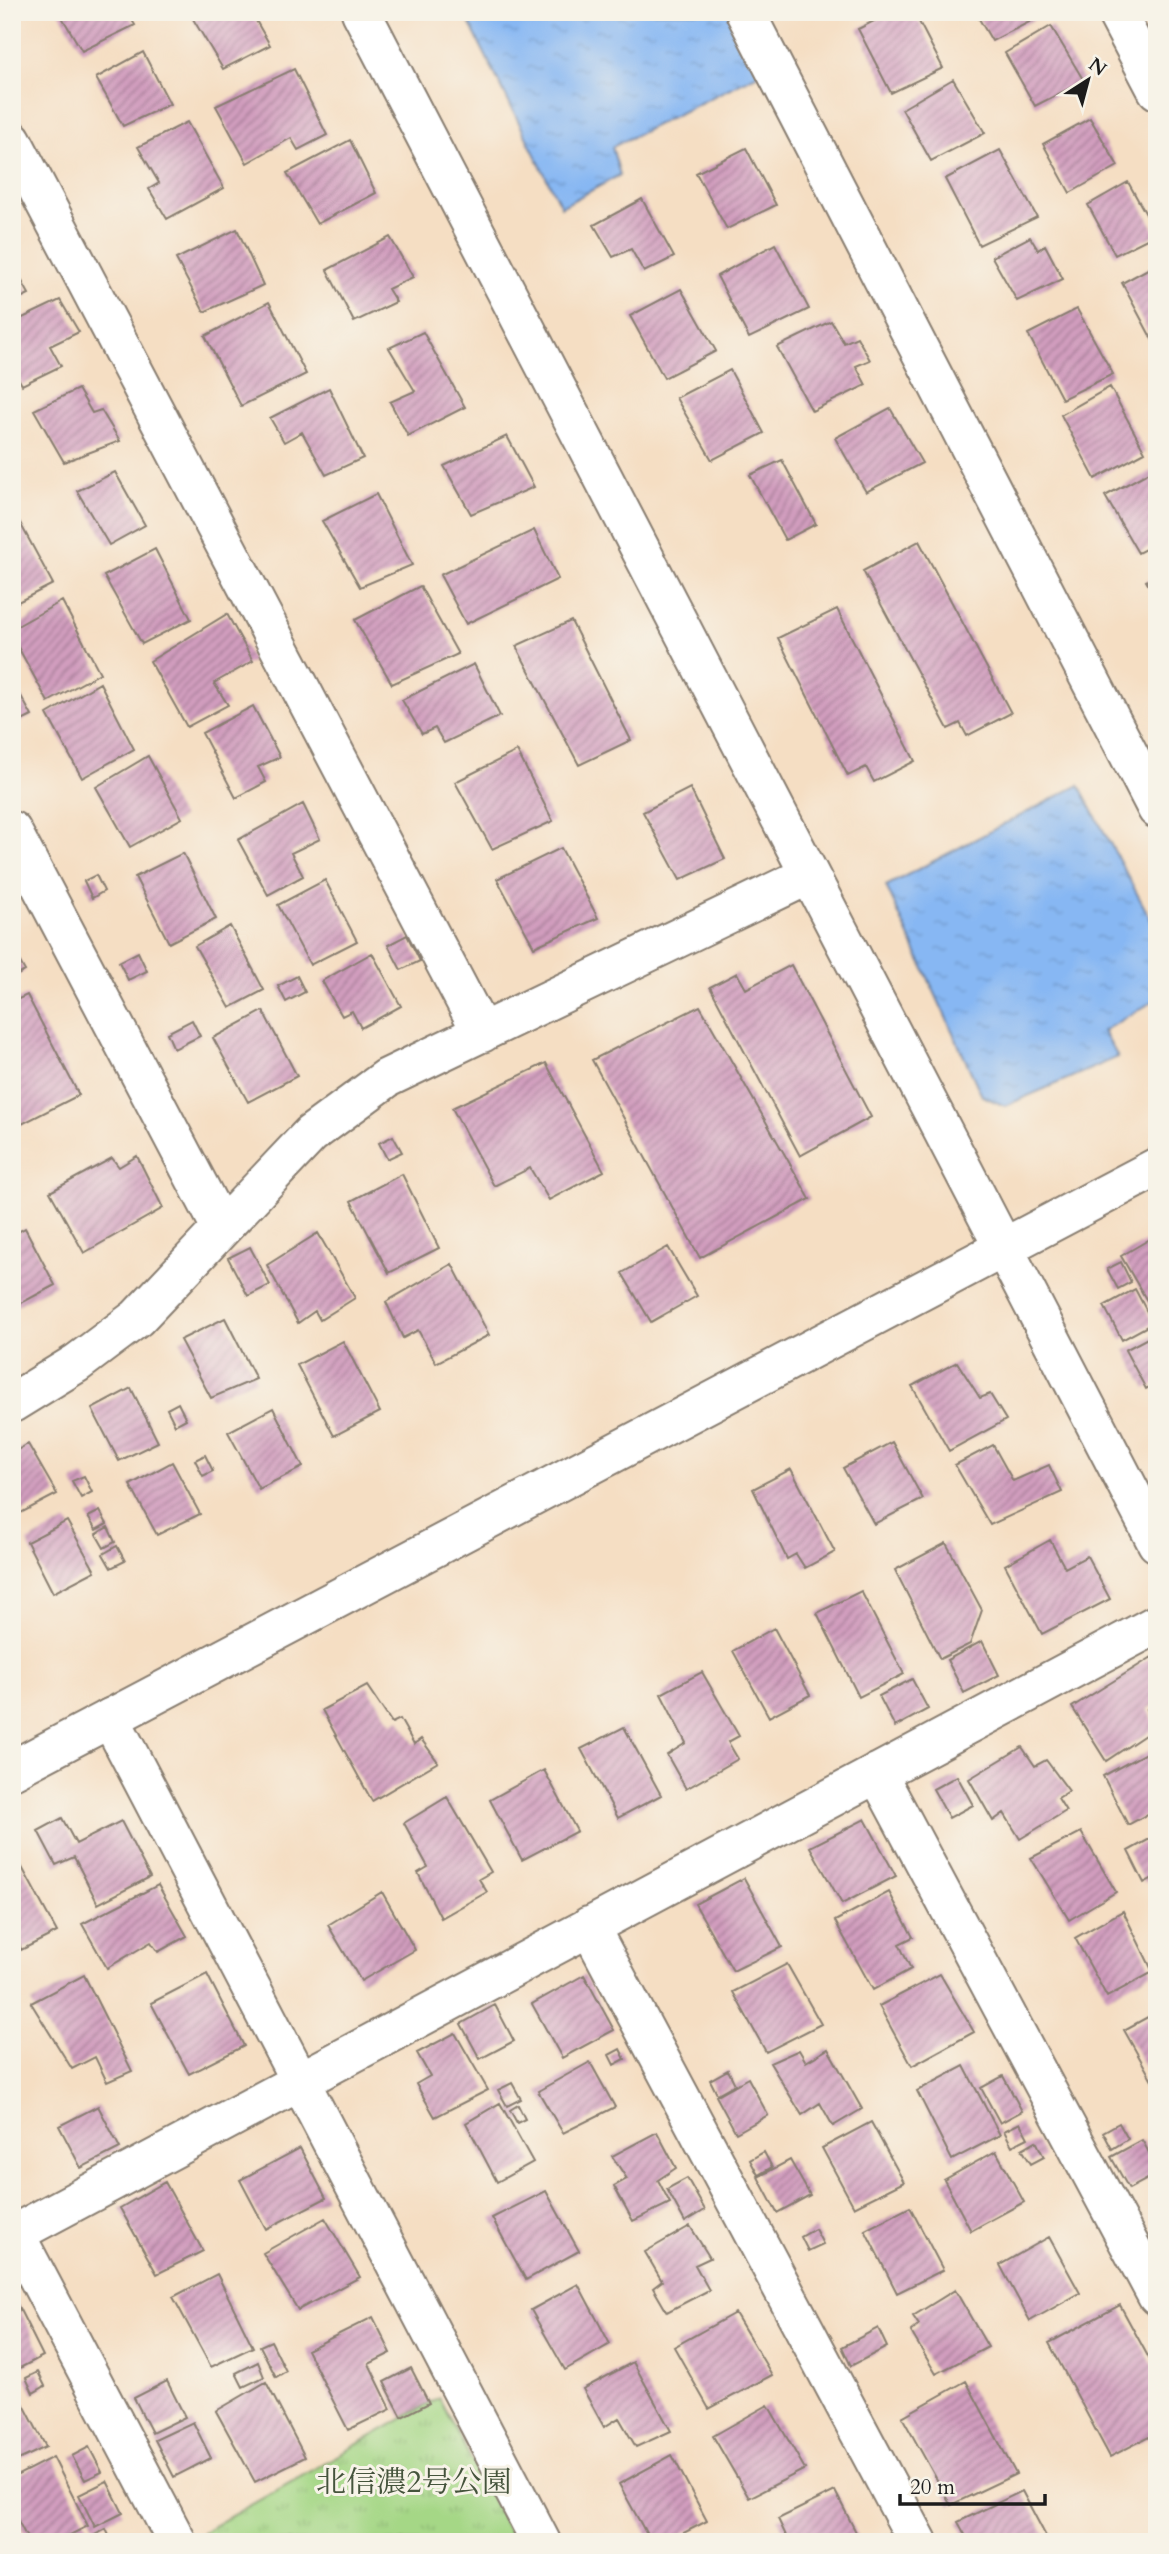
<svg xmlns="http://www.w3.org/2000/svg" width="1169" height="2554" font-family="Cardo,'Noto Serif JP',serif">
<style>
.grass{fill:url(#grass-tufts);stroke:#607a51;stroke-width:2}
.water{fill:url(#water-ripples);stroke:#526a88;stroke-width:2}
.building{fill:url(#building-hatch)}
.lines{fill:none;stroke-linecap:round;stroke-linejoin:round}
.minor-casing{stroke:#887d70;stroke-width:42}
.tertiary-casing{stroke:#887d70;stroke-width:42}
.minor{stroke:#fff;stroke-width:38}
.tertiary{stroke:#fff;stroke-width:38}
.labels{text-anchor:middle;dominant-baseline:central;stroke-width:6;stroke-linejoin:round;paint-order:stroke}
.park-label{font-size:30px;fill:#45543c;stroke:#f7f3e8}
</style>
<defs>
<pattern id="grass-tufts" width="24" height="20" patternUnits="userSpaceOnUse" patternTransform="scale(1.75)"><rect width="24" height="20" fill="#a5d786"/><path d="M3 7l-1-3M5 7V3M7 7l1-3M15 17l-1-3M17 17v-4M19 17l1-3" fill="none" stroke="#8db873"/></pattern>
<pattern id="water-ripples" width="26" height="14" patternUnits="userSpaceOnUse" patternTransform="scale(1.75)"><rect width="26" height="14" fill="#87b7f3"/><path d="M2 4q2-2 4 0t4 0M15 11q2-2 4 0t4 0" fill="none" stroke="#749dd0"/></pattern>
<pattern id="building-hatch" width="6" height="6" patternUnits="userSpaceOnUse" patternTransform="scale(1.75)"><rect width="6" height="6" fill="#d19dbe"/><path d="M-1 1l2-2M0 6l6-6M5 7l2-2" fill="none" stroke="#a97f9a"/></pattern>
</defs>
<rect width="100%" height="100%" fill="#f7f3e8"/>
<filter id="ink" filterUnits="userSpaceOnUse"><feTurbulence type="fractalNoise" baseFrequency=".0143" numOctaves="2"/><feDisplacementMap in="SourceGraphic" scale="14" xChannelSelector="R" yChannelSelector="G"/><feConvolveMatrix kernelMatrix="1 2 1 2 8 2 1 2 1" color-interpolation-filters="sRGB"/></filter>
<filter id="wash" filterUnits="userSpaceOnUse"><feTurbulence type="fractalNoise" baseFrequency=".00686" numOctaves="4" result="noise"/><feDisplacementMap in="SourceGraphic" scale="28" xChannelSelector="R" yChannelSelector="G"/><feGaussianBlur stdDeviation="1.57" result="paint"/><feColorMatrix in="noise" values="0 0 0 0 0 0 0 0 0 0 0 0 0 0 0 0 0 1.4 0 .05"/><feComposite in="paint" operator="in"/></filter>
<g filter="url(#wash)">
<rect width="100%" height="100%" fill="#f5dec3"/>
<!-- grass -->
<path class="grass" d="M439,2398L514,2542H208L203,2532Z"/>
<!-- water -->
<path class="water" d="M464,12H730L762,72L612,147L620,175L561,207Z
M1079,785L1157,931V999L1103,1031L1118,1057L1005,1106L982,1096L886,886Z"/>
<g id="blocks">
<!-- building -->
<path class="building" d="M59,12H127L135,25L82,51Z
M207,12H251L270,45L223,69L193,19Z
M892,12H914L943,68L891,93L858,29Z
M975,12H1049L992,41Z
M1051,26L1084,81L1035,106L1005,53Z
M143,52L170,104L123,126L96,78Z
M294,69L327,135L298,150L291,138L247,163L216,106Z
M953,79L985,133L931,161L902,109Z
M1090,118L1118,166L1070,193L1043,144Z
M187,122L224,188L167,219L149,189L159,183L138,147Z
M350,140L376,193L317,224L287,173Z
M746,148L776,205L727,229L696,173Z
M1000,150L1037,217L979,245L945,179Z
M1128,182L1157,234L1115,255L1088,205Z
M642,199L674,257L644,272L631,249L613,257L594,225Z
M237,229L263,285L204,312L176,259Z
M390,237L413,277L388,289L396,302L354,322L327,270Z
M1030,237L1038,250L1045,245L1063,279L1017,301L992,257Z
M775,244L809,309L749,338L717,276Z
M12,263L29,294L12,302Z
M1157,264V341L1154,343L1122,283Z
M681,289L716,351L664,378L630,316Z
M60,300L79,332L50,346L61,366L22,385L12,367V323Z
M269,302L306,374L241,406L205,336Z
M1077,309L1113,374L1062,399L1028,334Z
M831,321L844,343L857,337L870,360L856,366L866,385L812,411L777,347Z
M423,332L465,407L408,436L390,402L415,391L389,348Z
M730,370L764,433L712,460L676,398Z
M1110,387L1145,452L1095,479L1061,415Z
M329,388L363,458L326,475L302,432L284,442L270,418Z
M78,389L92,413L101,410L120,441L64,462L34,410Z
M890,408L922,463L866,492L835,438Z
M507,436L534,487L471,514L444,466Z
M782,460L816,524L785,540L750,475Z
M1157,468V543L1138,553L1105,496Z
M115,472L145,525L109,545L77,491Z
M376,494L412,565L360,587L322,521Z
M19,521L53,584L12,605V524Z
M534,530L558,579L466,624L440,575Z
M919,541L1011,713L967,736L960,723L948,729L863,571Z
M155,549L191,619L142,644L104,576Z
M1157,575V600L1146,581Z
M420,586L458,654L392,684L355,620Z
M62,601L100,673L48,702L12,636V629Z
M837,609L915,761L874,782L866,767L848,776L778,638Z
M227,614L253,661L214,683L228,705L187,727L150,661Z
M571,621L631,740L579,765L516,646Z
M474,664L500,716L444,743L435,728L422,734L402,700Z
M100,683L134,749L82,778L47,714Z
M21,696L32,716L12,726V701Z
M253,706L280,757L258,767L266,782L236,798L202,733Z
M517,751L553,821L492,849L455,782Z
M148,756L182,818L130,847L96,787Z
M690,788L725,859L680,880L643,812Z
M303,804L320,839L291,853L303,876L268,895L238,840Z
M561,848L598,918L534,947L497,879Z
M183,853L216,919L169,943L135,877Z
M96,875L104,891L92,898L84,881Z
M325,880L357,941L310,965L278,905Z
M230,926L264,990L230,1008L195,946Z
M407,935L420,961L401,970L388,945Z
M12,948L25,971L12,978Z
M138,952L147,971L128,980L119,962Z
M372,953L401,1006L361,1028L352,1011L342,1016L322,981Z
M791,965L871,1117L800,1156L710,987L737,973L746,989Z
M297,976L305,992L286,1002L278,986Z
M27,995L79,1095L16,1127L12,1120V1002Z
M700,1006L810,1199L700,1258L592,1060Z
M263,1011L297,1076L248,1102L213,1038Z
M192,1020L200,1036L174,1049L167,1033Z
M546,1063L604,1171L549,1200L530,1168L494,1186L452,1108Z
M393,1136L402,1152L387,1159L379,1143Z
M137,1156L163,1208L84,1253L50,1192L112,1158L119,1167Z
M402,1174L439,1248L389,1273L351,1201Z
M25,1228L55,1285L12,1308V1235Z
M318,1233L355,1298L320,1320L315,1311L298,1323L267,1265Z
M1157,1235V1318L1121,1256Z
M250,1247L270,1285L248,1296L228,1258Z
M668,1247L697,1296L651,1322L622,1273Z
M1121,1262L1131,1282L1118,1289L1107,1269Z
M452,1264L489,1335L436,1363L418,1330L403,1338L386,1302Z
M1135,1289L1153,1323L1122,1340L1104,1306Z
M225,1318L256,1379L211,1398L180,1340Z
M1157,1333V1383L1146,1389L1125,1350Z
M343,1341L380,1412L334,1436L297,1365Z
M957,1362L980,1398L990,1394L1006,1420L949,1451L912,1386Z
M131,1388L158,1442L119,1461L92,1409Z
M178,1403L186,1419L175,1425L167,1409Z
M273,1408L303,1467L259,1489L228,1432Z
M892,1442L923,1499L874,1524L843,1468Z
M28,1444L57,1494L15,1516L12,1453Z
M993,1445L1013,1481L1049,1465L1062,1492L990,1525L955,1465Z
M205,1455L213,1471L203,1476L195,1460Z
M172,1462L200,1514L157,1535L130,1485Z
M791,1469L835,1552L805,1568L796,1554L787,1559L753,1489Z
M84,1476L92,1492L81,1498L72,1481Z
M100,1511L107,1524L96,1530L88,1517Z
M67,1521L95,1571L53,1593L27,1542Z
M108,1527L115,1542L104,1548L96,1534Z
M1050,1540L1065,1568L1087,1556L1110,1599L1042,1634L1005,1565Z
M946,1543L982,1610L970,1644L940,1659L895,1570Z
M117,1546L125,1561L111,1568L103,1554Z
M861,1591L904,1674L859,1697L817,1613Z
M774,1628L810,1695L769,1717L733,1651Z
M982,1641L999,1675L964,1693L947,1660Z
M1152,1657L1157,1664V1703L1147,1709L1157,1727L1106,1761L1072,1707Z
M702,1672L739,1736L728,1742L738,1759L686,1789L667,1755L686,1743L661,1694Z
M912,1679L928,1709L895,1727L879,1696Z
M367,1686L392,1723L400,1719L414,1744L421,1739L438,1762L372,1801L322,1710Z
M624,1727L661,1795L618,1818L581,1749Z
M1022,1747L1035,1766L1046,1760L1069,1791L1058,1798L1066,1811L1020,1839L1004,1813L993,1821L969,1779Z
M1157,1747V1809L1128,1825L1103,1776Z
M544,1770L577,1831L522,1860L490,1800Z
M957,1776L973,1805L949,1818L933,1789Z
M447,1797L491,1872L479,1879L487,1892L441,1918L418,1873L428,1867L404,1823Z
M62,1818L76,1844L121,1821L150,1877L98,1904L74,1857L56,1865L38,1831Z
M865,1819L896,1876L842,1904L810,1847Z
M1081,1832L1116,1892L1069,1920L1031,1858Z
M1157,1835V1876L1144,1883L1128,1851Z
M18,1860L57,1932L21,1950L19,1942L12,1944V1863Z
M744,1878L782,1947L733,1971L695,1904Z
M158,1885L187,1936L158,1952L151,1942L107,1968L82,1924Z
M382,1892L415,1950L361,1981L328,1925Z
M889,1892L913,1937L899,1944L911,1969L873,1990L835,1921Z
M1123,1911L1153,1972L1107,1997L1075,1938Z
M787,1964L821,2024L766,2052L733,1992Z
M207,1974L244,2046L189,2074L151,2003Z
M940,1974L974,2032L912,2066L879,2006Z
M84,1975L132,2071L107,2082L95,2057L72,2069L31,2003Z
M584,1975L614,2030L562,2058L532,2004Z
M495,2005L514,2041L480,2059L461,2024Z
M1157,2012V2089L1124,2030Z
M455,2033L488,2090L435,2117L416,2084L430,2076L417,2053Z
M620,2049L625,2059L614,2065L609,2055Z
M828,2049L862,2109L833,2126L820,2103L802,2115L770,2063L799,2050L806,2062Z
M590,2062L615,2107L563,2133L538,2091Z
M964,2066L1000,2135L952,2160L917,2091Z
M728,2070L735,2084L717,2094L710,2080Z
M1003,2076L1022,2111L1000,2123L981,2088Z
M748,2078L768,2115L736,2133L716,2096Z
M512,2083L521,2099L507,2106L498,2090Z
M500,2103L533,2162L497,2182L466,2123Z
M518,2105L525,2119L517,2123L510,2110Z
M98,2106L120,2148L81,2168L59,2126Z
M871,2122L904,2182L854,2207L822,2148Z
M1020,2123L1028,2138L1012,2146L1004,2131Z
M1119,2123L1128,2139L1112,2149L1103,2132Z
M657,2132L676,2168L658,2180L670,2203L633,2221L614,2186L627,2179L612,2156Z
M1142,2140L1157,2167V2174L1129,2189L1111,2157Z
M1036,2141L1044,2157L1031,2164L1022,2149Z
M300,2148L326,2198L266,2229L240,2180Z
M996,2151L1024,2202L971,2231L944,2180Z
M764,2152L772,2167L758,2175L750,2160Z
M790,2160L810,2195L777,2213L758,2177Z
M687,2178L705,2210L685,2222L667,2189Z
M165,2182L203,2251L157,2274L120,2208Z
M546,2191L579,2251L526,2280L492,2218Z
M910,2207L943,2270L897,2293L865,2230Z
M325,2218L360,2277L298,2310L263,2253Z
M690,2226L710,2258L695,2265L709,2290L667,2312L653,2288L662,2281L645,2252Z
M815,2229L823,2244L808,2251L801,2237Z
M1049,2237L1080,2293L1030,2321L1000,2265Z
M217,2274L253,2347L211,2367L173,2297Z
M578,2284L610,2344L565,2370L531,2310Z
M955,2290L988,2347L936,2374L911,2332L919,2325L913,2316Z
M12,2294L43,2356L12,2372Z
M1120,2305L1157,2373V2433L1110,2457L1049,2343Z
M735,2313L772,2375L709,2409L674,2347Z
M373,2317L391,2353L369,2364L391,2409L348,2430L307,2350Z
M878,2328L887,2347L851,2366L842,2347Z
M271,2341L286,2371L276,2377L260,2346Z
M258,2362L264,2377L243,2387L236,2373Z
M633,2362L671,2431L636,2447L619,2418L604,2427L583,2389Z
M411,2368L429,2403L402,2417L384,2382Z
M38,2372L45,2386L33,2393L26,2378Z
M167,2381L185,2417L152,2433L134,2398Z
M966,2381L1016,2474L951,2505L902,2417Z
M12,2382L46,2447L12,2463Z
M266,2382L305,2457L255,2482L216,2411Z
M768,2405L805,2469L749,2498L713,2436Z
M193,2422L211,2458L174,2477L155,2440Z
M89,2447L102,2472L85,2480L72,2456Z
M672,2455L707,2521L666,2542H651L619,2484Z
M53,2457L88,2526L56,2542H29L12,2509V2478Z
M107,2481L123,2513L95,2527L79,2495Z
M835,2491L860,2540L789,2542L778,2519Z
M1022,2491L1049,2542H969L958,2522Z
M106,2529L112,2542H82Z"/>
</g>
</g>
<g filter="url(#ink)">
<use href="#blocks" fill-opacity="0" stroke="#887d70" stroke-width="2"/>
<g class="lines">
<defs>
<path id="minor" d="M745,12L1157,809
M1116,12L1157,90
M12,140L482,1033
M12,831L221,1228
M12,1403L77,1363L137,1318L311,1134L387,1078L809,875
M110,1718L541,2542
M877,1773L1157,2296
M589,1926L918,2542
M15,2234L177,2542
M12,2235L1157,1624"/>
<path id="tertiary" d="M361,12L1157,1543
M12,1770L1157,1167"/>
</defs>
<!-- minor casing -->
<use href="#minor" class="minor-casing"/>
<!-- tertiary casing -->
<use href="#tertiary" class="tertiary-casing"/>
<!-- minor -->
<use href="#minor" class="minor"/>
<!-- tertiary -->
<use href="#tertiary" class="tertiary"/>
</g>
</g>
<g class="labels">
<!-- park labels -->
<g class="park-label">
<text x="414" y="2482">北信濃2号公園</text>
</g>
</g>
<!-- margin -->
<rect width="1169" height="2554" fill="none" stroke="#f7f3e8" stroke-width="42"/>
<!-- north arrow -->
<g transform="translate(1088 80) rotate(36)" stroke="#f7f3e8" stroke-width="5" paint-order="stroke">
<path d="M0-5L12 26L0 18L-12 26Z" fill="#1c1c1c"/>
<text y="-10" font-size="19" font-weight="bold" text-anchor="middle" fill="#1c1c1c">N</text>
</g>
<!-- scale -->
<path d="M900 2494v10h145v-10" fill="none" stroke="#1c1c1c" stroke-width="3.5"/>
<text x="910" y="2494" font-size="21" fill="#1c1c1c" stroke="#f7f3e8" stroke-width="5" paint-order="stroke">20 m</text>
</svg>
